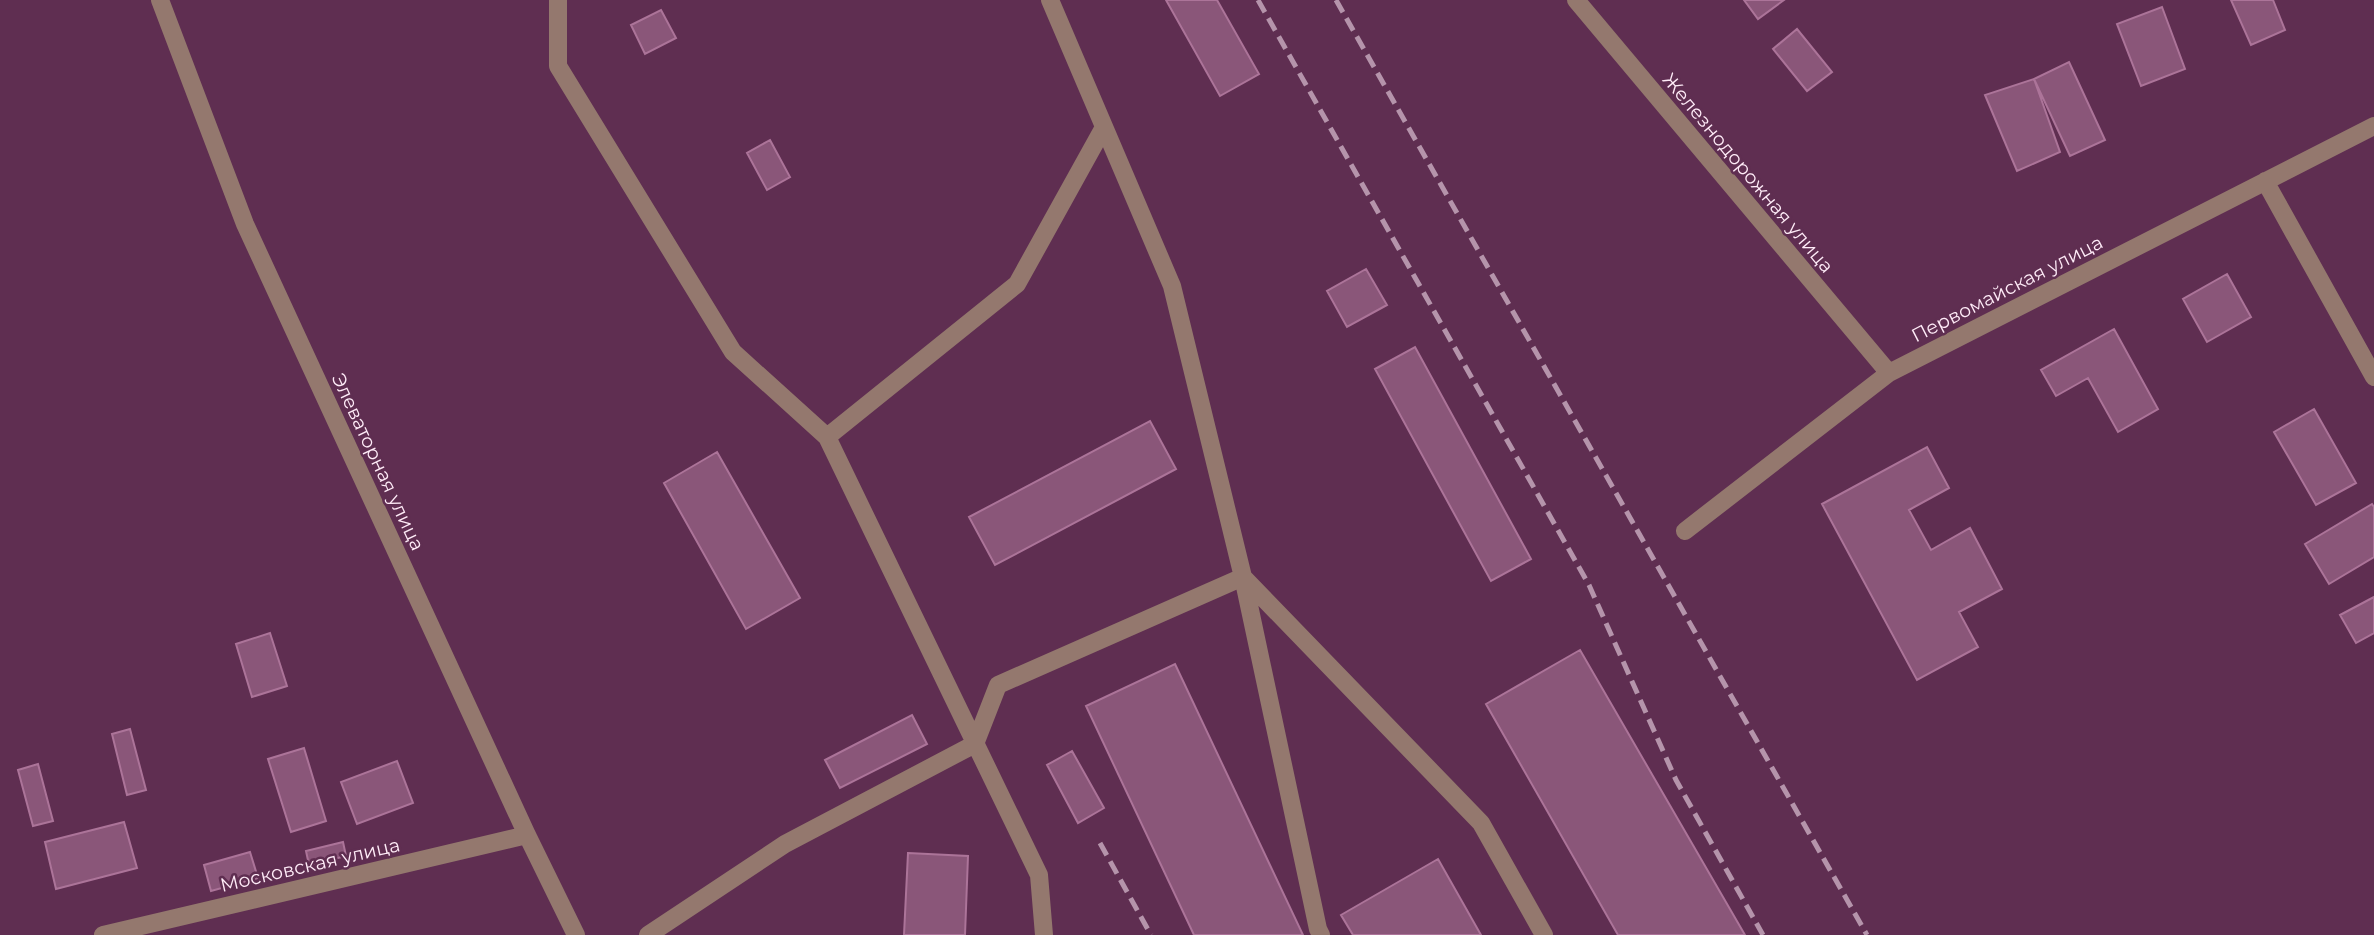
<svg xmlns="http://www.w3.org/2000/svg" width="2374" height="935" font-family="Montserrat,sans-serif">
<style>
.building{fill:#8a5679;stroke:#ac7499;stroke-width:2}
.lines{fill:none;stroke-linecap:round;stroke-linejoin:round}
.minor{stroke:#94786e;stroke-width:18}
.rail{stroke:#b594ab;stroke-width:5;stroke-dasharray:14 7;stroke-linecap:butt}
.labels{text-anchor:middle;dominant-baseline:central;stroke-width:5;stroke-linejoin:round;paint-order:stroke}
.street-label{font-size:19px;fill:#ffecf8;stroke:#5f2e51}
</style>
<rect width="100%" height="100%" fill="#5f2e51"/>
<!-- building -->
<path class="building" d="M1166,0H1217L1259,74L1220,96Z
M1744,0H1784L1758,19Z
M2231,0H2273L2285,30L2251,45Z
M2162,7L2185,69L2141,86L2117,24Z
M661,10L676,38L645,54L631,25Z
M1797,29L1832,72L1807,91L1773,49Z
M2069,62L2105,140L2070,156L2034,79Z
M2034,79L2060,152L2017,171L1985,95Z
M770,140L790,177L767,190L747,153Z
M1366,269L1387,305L1347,327L1327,291Z
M2227,274L2251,317L2207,342L2183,299Z
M2114,329L2158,409L2118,432L2088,378L2056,396L2041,370Z
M1415,347L1531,559L1491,581L1375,369Z
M2314,409L2356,483L2316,505L2274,432Z
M1150,421L1176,469L995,565L969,517Z
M1927,447L1949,488L1909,510L1931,550L1970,528L2002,589L1959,612L1978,647L1917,680L1822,504Z
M717,452L800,598L746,629L664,483Z
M2372,504L2374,507V557L2329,584L2305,544Z
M2374,597V633L2356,643L2340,615Z
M270,633L287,686L252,697L236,644Z
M1580,650L1745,935H1618L1486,704Z
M1175,664L1303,935H1194L1086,706Z
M912,715L927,744L840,788L825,760Z
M130,729L146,790L127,795L112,734Z
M304,748L326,821L291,832L268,759Z
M1072,751L1104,808L1078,823L1047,765Z
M397,761L413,803L357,824L341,782Z
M38,764L53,821L33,826L18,770Z
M124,822L137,868L56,889L45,842Z
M343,842L346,856L309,865L306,851Z
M250,852L258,878L211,891L204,865Z
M908,853L968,856L965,935H904Z
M1438,859L1481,935H1353L1341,915Z"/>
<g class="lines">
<!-- minor -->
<path class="minor" d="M160,0L245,224L527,835L576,935
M558,0V66L733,352L827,437L1039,875L1044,935
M1050,0L1172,286L1243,577L1318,929L1321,935
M1576,0L1889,373
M2265,181L2374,377
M827,437L1017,284L1104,127
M1685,531L1889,373L2374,126
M103,935L527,835
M648,935L785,844L975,744L998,685L1243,577L1481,823L1544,935"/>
<!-- rail -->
<path class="rail" d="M1258,0L1589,585L1676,780L1763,935
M1336,0L1867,935
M1100,843L1151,935"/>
</g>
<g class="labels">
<!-- street labels -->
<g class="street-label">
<text transform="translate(1748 173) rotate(50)">Железнодорожная улица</text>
<text transform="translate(2007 289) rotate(-27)">Первомайская улица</text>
<text transform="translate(378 462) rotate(65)">Элеваторная улица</text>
<text transform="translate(310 865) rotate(-13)">Московская улица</text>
</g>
</g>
</svg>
